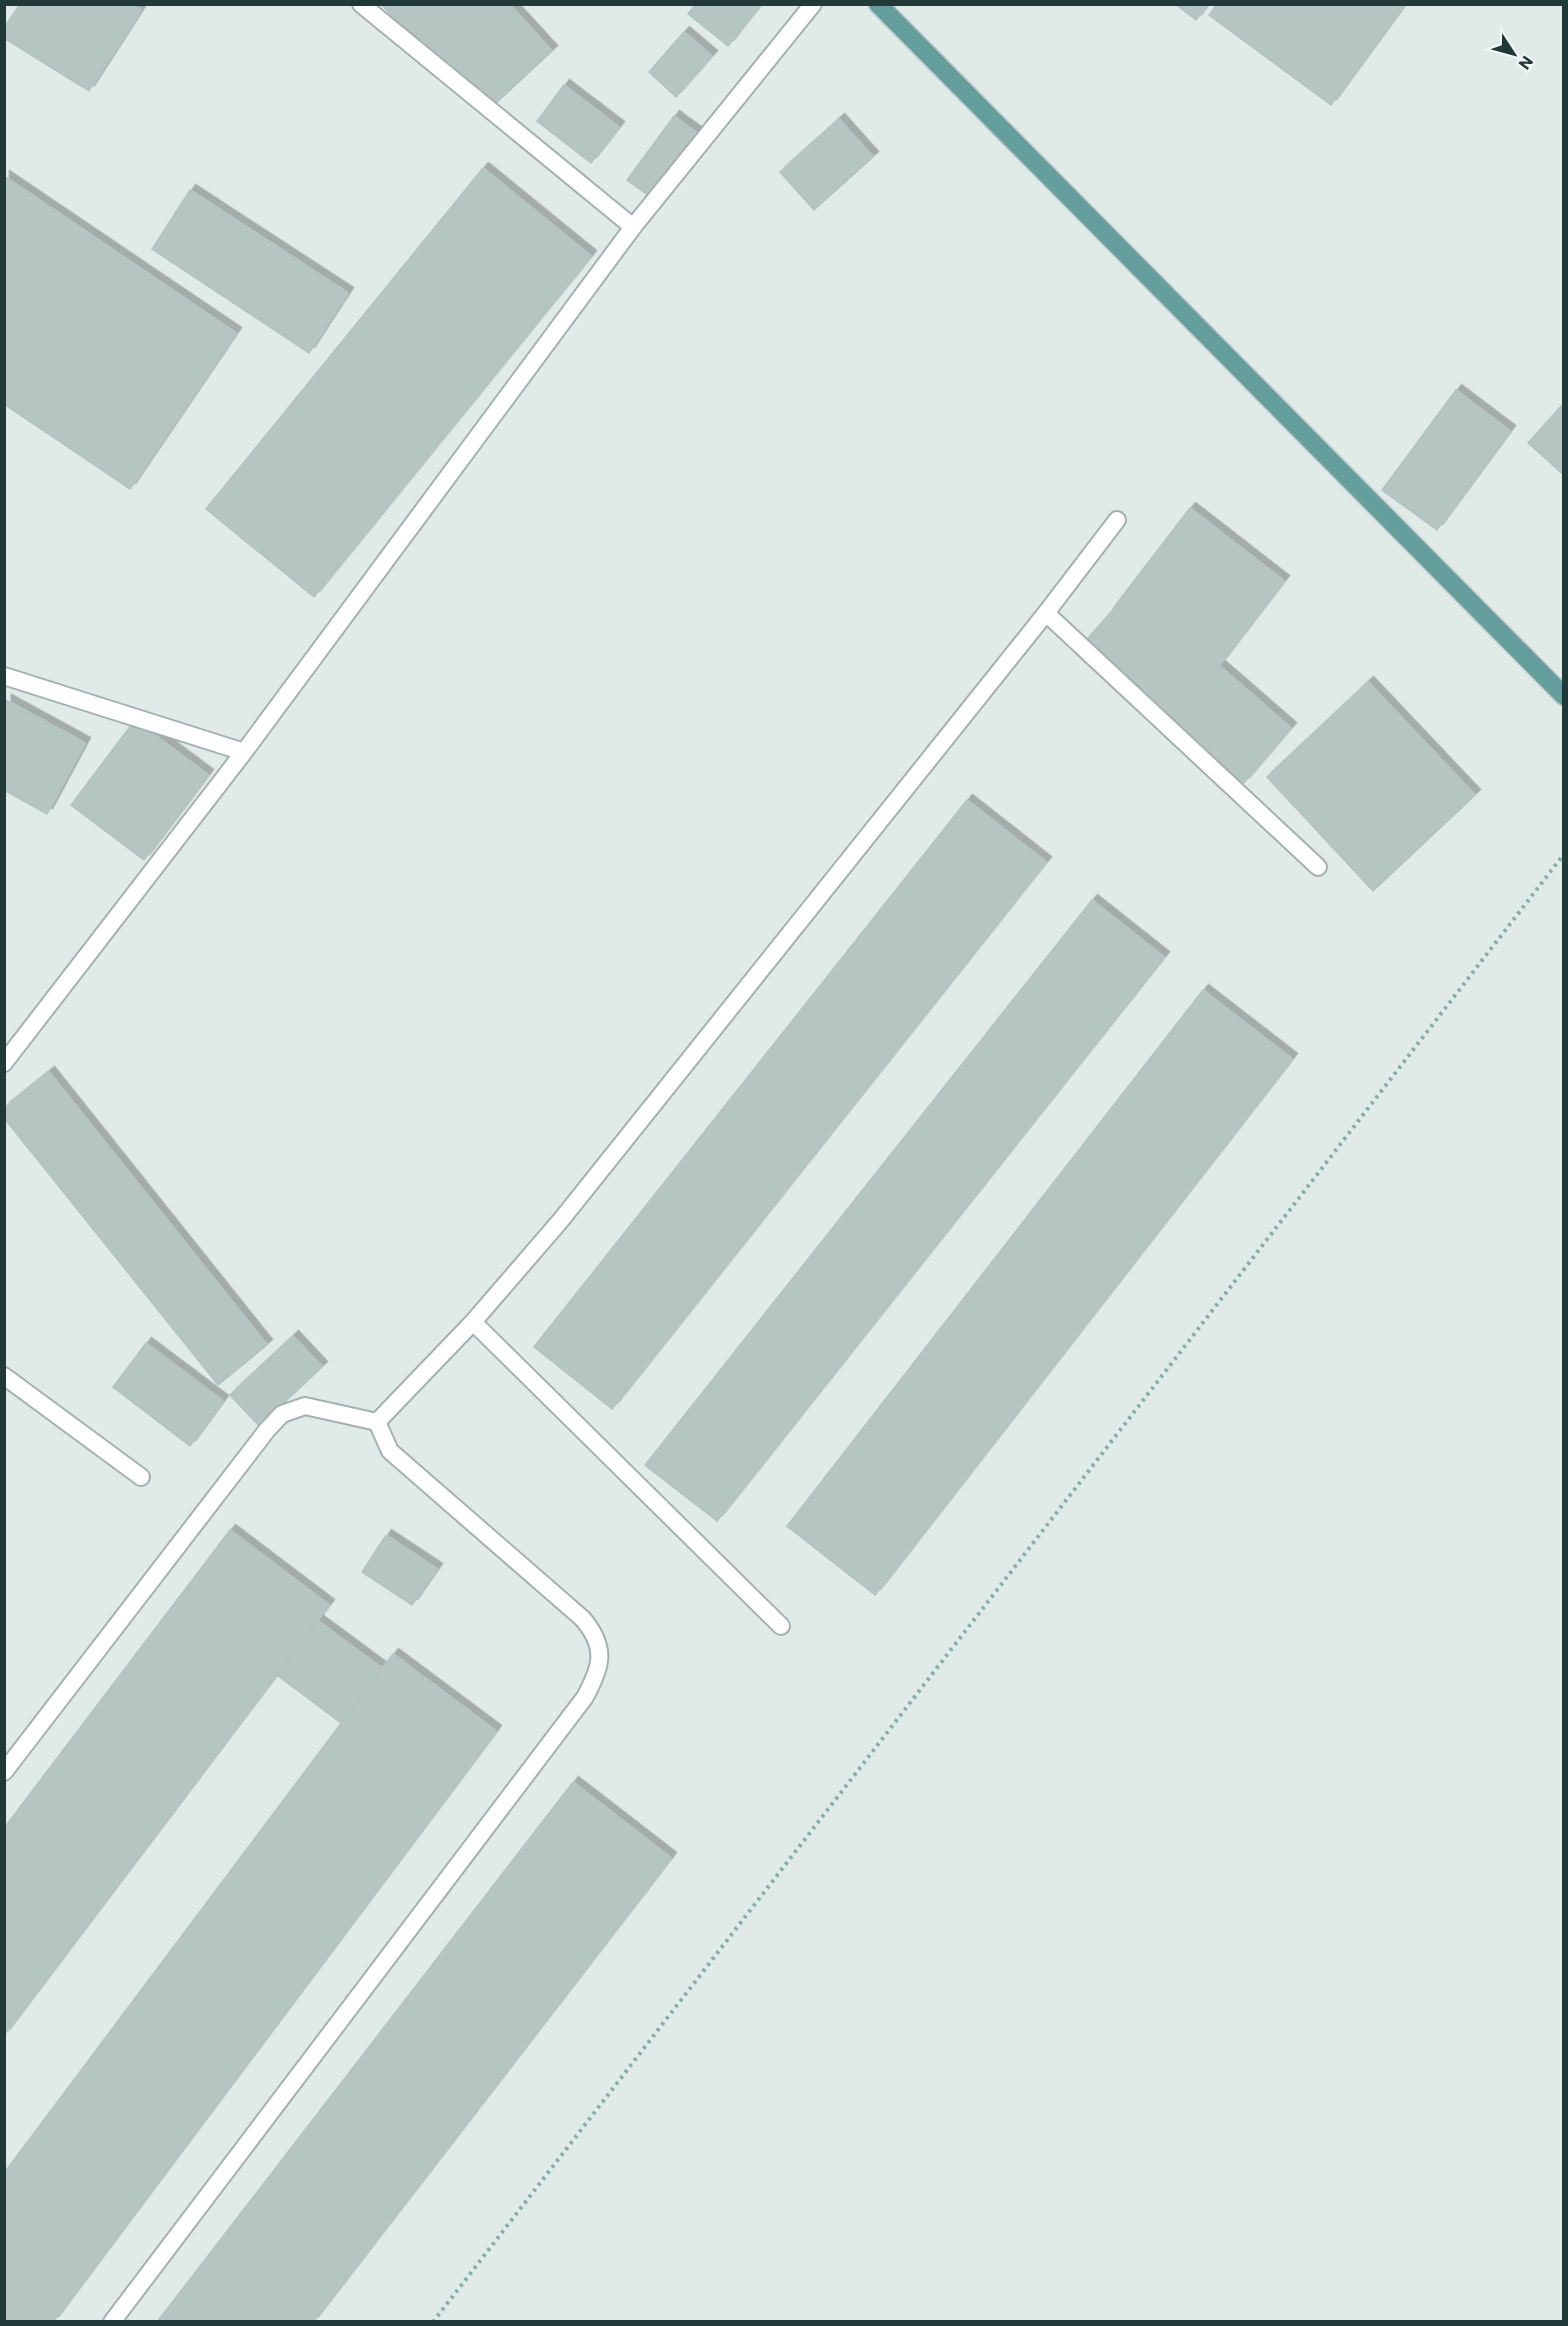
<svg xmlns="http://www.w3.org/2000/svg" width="1568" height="2326" font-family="Commissioner,sans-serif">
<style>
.building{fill:#b5c5c2;stroke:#b3c4c0;stroke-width:1.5;filter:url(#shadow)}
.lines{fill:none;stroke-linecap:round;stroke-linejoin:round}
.lane-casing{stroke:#a3b2b0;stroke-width:20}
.primary-casing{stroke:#c1c8c8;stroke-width:21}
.path{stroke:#81aea9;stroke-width:4;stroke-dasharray:3 4.5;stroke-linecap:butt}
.lane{stroke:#fff;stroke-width:16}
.primary{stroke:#659f9d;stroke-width:18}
</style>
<defs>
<filter id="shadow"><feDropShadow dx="5.5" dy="-5.5" stdDeviation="0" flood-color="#0004"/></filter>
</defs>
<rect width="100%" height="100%" fill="#e0ebe8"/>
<!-- building -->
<path class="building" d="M20,4H132L141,10L89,91L4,38V28Z
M381,4H509L552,51L483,115Z
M696,4H761L728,46L688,14Z
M1175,4H1208L1196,20Z
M1217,4H1405L1331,105L1209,15Z
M684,32L712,56L676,97L649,72Z
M564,85L619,127L591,163L537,121Z
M674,116L705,139L659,203L627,180Z
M839,119L873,157L814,210L780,172Z
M483,168L591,256L314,597L206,509Z
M4,176L236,333L130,489L4,404Z
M190,190L348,293L309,353L152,249Z
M1456,390L1510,431L1437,530L1382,490Z
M1564,403V475L1528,443Z
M1190,508L1284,581L1208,680L1114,607Z
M1131,589L1291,728L1244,783L1083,644Z
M1368,682L1475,795L1373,891L1267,777Z
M6,700L85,743L47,814L4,790Z
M135,720L208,775L144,860L71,805Z
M967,800L1046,862L612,1409L534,1347Z
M1092,900L1164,957L717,1521L645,1465Z
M1203,990L1292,1059L875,1595L787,1526Z
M49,1072L267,1345L218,1385L4,1118V1108Z
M293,1336L322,1367L259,1426L230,1395Z
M146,1343L223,1401L190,1446L113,1387Z
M230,1530L329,1605L4,2035V1828Z
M386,1535L437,1569L412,1605L362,1572Z
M317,1620L383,1669L341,1723L277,1675Z
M393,1654L496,1731L53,2322H5L4,2173Z
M573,1782L671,1858L313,2322H157Z"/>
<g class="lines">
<defs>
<path id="lane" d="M361,4L633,227
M1046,613L1318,867
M4,676L244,752
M4,1063L244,752L633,227L813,4
M473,1322L781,1626
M4,1376L141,1477
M4,1772L267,1430L282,1414L305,1406L377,1422L473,1322L561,1220L1046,613L1117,520
M112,2322L585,1697C602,1666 607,1648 583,1619L390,1451L377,1422"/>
<path id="primary" d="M878,4L1564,696"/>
</defs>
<!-- lane casing -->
<use href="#lane" class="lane-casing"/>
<!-- primary casing -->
<use href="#primary" class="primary-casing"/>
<!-- path -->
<path class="path" d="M433,2322L1564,854"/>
<!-- lane -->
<use href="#lane" class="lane"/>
<!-- primary -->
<use href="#primary" class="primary"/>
</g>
<!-- border -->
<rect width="1568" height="2326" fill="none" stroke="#213a39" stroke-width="12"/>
<!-- north arrow -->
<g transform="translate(1514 54) rotate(126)" stroke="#f0f7f5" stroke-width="4.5" paint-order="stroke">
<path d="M0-4.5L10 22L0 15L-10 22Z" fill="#213a39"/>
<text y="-9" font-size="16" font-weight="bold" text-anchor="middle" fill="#213a39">N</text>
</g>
</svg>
